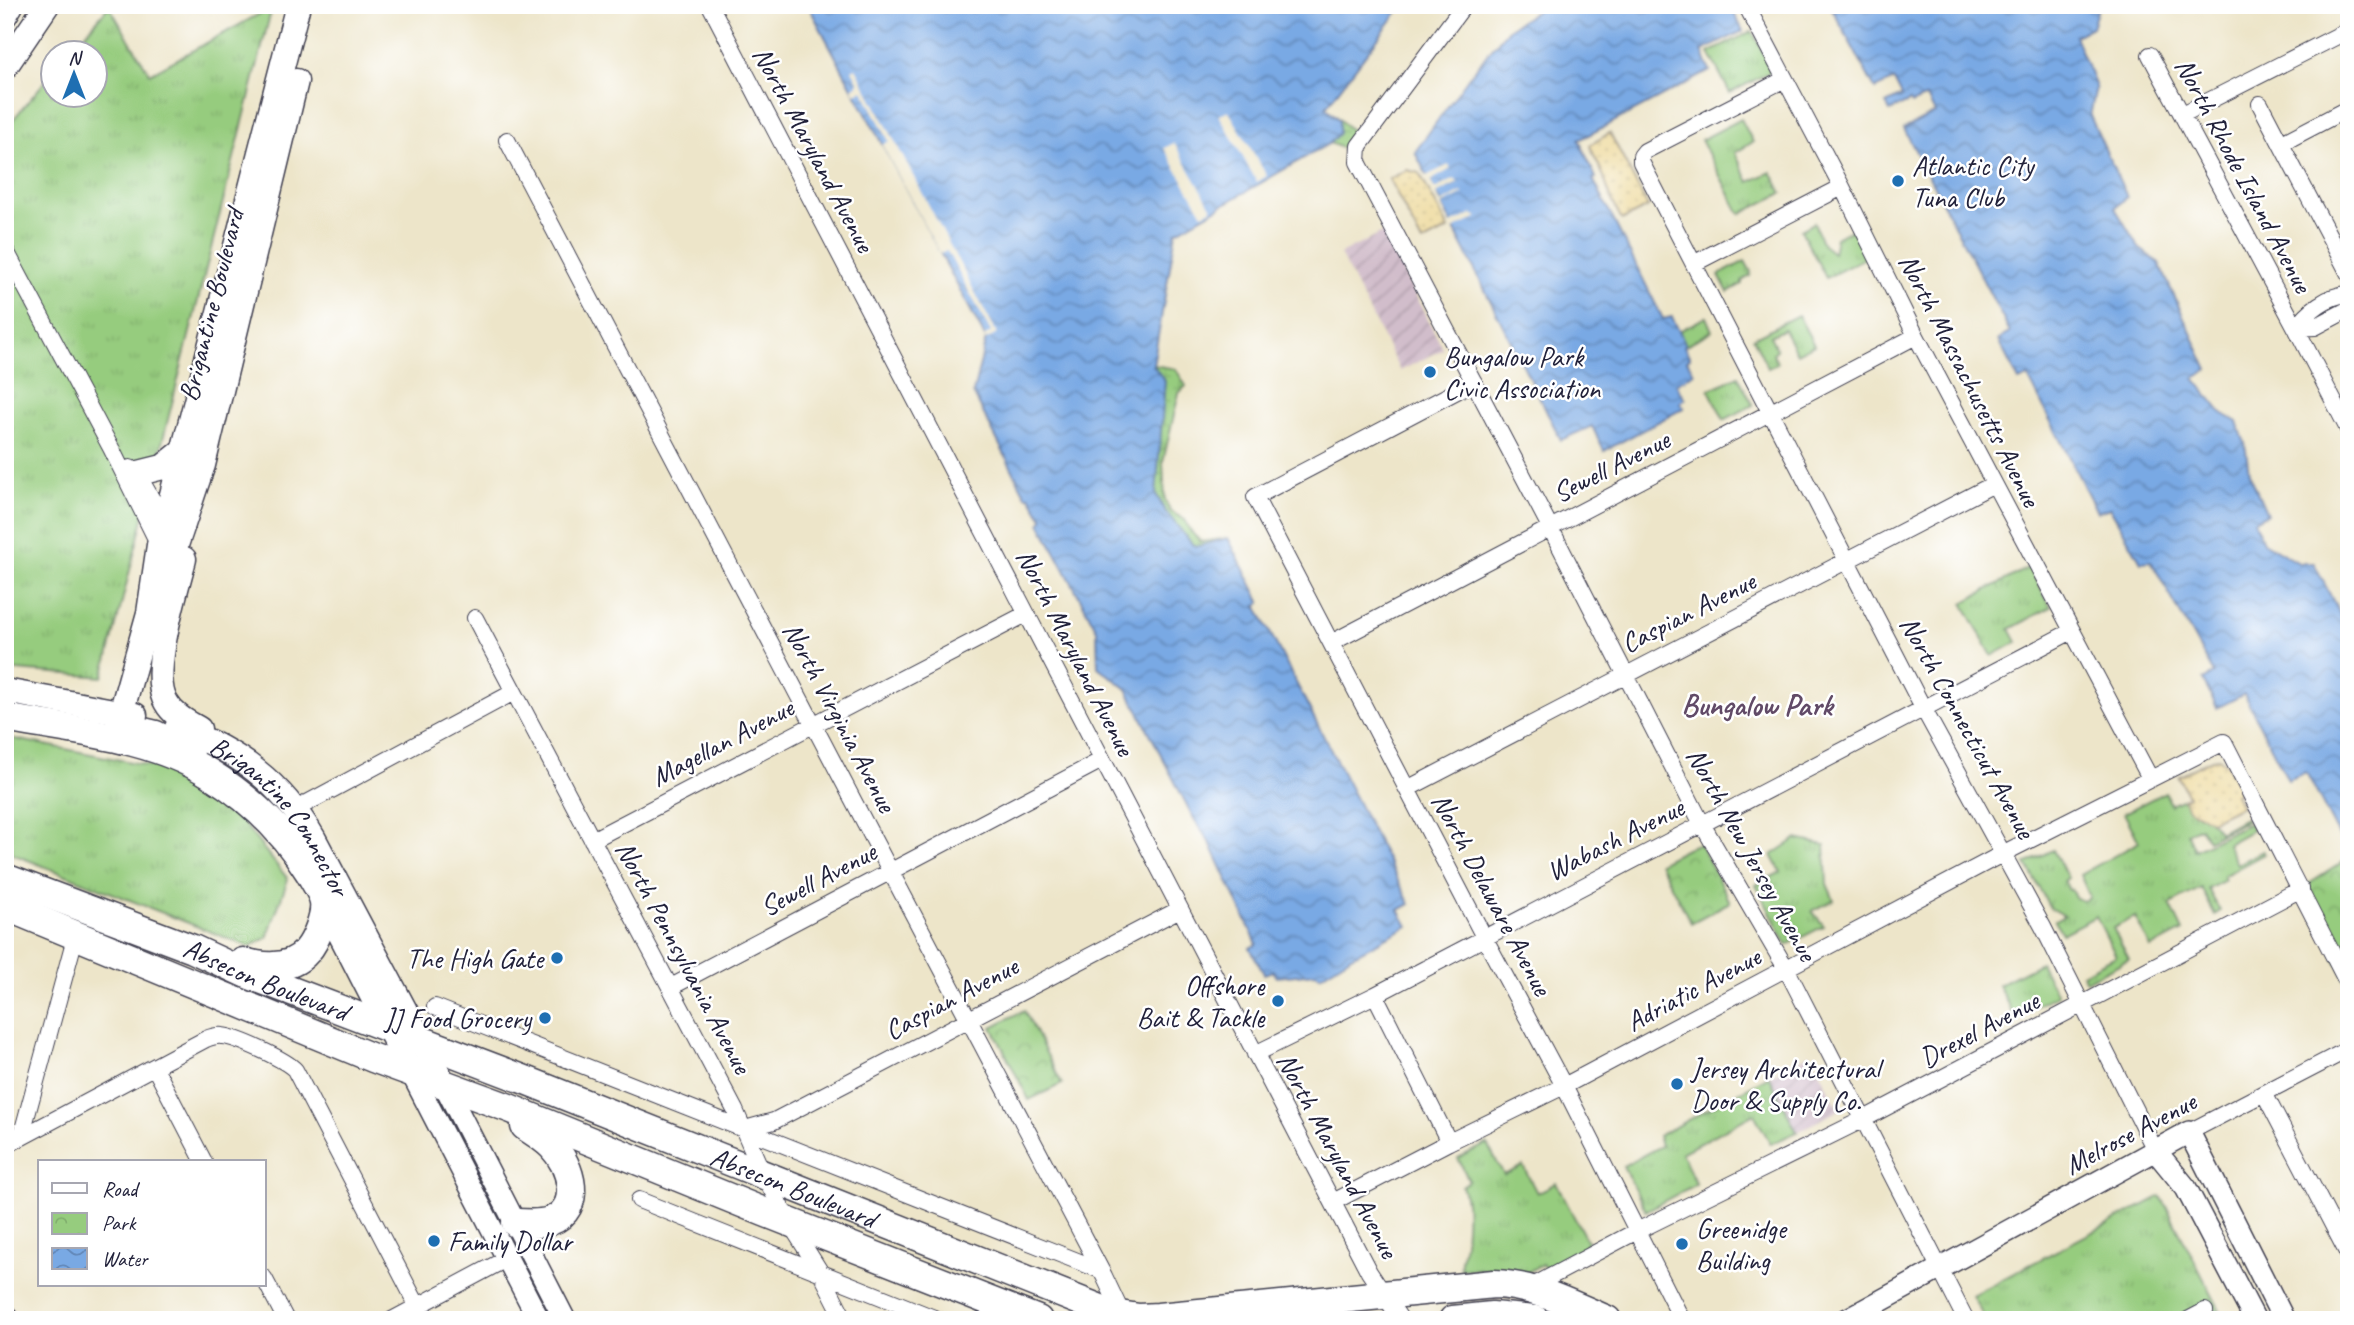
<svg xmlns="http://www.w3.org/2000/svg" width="2354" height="1325" font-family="Caveat,sans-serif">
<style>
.industrial{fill:url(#industrial-furrows)}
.grass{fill:url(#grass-tufts);stroke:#5c775c;stroke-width:2}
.wetland{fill:url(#wetland-marsh);stroke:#5c775c;stroke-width:2}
.sand{fill:url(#sand-dots);stroke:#887e6c;stroke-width:2}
.park{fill:url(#park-crowns);stroke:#5c775c;stroke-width:2}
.water{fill:url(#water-waves);stroke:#4e6690;stroke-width:2}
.pier{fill:#ede5c9}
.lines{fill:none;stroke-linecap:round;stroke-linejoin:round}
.street-casing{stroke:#403f50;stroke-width:18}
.secondary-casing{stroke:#403f50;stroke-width:24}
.primary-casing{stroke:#403f50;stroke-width:27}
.highway-casing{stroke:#403f50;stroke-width:31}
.street{stroke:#fff;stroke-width:16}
.secondary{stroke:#fff;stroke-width:21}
.primary{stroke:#fff;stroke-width:24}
.highway{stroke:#fff;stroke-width:28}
.poi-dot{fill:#1f6fb2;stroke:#fff;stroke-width:2.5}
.labels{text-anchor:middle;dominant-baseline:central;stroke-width:5;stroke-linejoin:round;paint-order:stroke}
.street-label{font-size:28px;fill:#22223b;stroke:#fff}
.poi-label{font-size:28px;fill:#22223b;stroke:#fff;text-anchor:start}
.neighbourhood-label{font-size:30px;font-weight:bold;fill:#614a67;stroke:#fff}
</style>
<defs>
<pattern id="industrial-furrows" width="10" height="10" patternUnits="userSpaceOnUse" patternTransform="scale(1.75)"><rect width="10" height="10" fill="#d1bdcb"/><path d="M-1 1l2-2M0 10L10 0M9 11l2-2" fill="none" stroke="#b3a2af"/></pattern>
<pattern id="grass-tufts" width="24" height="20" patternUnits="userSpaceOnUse" patternTransform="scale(1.75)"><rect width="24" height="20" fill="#96cc7e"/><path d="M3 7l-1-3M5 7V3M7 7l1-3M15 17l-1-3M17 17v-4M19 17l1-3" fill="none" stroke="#81af6e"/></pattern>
<pattern id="wetland-marsh" width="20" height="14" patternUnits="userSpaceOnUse" patternTransform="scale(1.75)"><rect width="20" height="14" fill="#96cc7e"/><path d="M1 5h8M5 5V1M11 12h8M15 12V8" fill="none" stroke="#81af6e"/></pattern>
<pattern id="sand-dots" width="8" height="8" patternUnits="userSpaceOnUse" patternTransform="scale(1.75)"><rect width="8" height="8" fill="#eeda9e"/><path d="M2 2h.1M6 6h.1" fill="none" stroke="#ccbb89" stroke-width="1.8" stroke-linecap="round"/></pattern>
<pattern id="park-crowns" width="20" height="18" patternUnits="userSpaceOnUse" patternTransform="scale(1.75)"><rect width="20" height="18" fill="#96cc7e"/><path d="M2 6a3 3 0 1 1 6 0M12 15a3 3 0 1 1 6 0" fill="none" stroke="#81af6e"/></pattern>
<pattern id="water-waves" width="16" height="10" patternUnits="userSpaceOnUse" patternTransform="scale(1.75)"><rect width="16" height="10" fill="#79a9e4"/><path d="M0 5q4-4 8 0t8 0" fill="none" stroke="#6389ba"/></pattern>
</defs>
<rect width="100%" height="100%" fill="#fff"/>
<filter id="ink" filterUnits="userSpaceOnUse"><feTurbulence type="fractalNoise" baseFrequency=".0143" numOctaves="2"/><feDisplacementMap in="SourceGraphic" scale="14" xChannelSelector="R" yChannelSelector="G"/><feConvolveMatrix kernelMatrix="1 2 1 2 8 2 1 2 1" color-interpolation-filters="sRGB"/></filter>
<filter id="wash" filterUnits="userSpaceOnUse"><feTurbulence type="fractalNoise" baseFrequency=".00686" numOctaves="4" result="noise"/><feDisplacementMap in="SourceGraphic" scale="28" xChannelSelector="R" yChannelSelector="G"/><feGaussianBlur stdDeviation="1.57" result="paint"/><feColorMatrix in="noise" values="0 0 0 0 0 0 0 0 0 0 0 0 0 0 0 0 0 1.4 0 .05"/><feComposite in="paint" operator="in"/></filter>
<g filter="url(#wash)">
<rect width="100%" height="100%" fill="#ede5c9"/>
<!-- industrial -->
<path class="industrial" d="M1386,231L1398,254L1395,256L1443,349L1400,371L1340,254Z
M1810,1053L1839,1110L1797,1132L1769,1076Z"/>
<!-- grass -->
<path class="grass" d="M109,6L150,74L272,7L103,677L5,669V129L52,73V94H94V52H70Z
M1752,31L1772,71L1730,93L1709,53Z
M1741,119L1753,142L1735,153L1749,182L1771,172L1783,193L1740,214L1701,140Z
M1814,223L1823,245L1833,253L1836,238L1852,229L1867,257L1826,278L1801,230Z
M1745,261L1751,272L1750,276L1742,281V284L1728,292L1719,275Z
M1798,315L1814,345L1797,354L1784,329L1770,336L1777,350L1773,353L1777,363L1768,368L1753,338Z
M1706,317L1712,331L1686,345L1679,331Z
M1738,376L1753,405L1724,420L1709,390Z
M2029,567L2051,607L2010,629L2017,642L1992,656L1963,603Z
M5,737L166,769L235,813L288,879L267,938L249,947L5,851Z
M2165,792L2171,805L2183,799C2192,817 2210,814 2219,832L2245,818L2247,820L2208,840L2200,827L2187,833L2195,850L2249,823L2252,830L2227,844L2237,864L2263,851L2264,854L2223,876L2225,880L2208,889L2220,911L2215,915L2201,888L2170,904L2183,931L2151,948L2135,917L2113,928L2129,959L2086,981L2082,973L2116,956L2096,916L2062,934L2055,921L2064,916L2050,908L2026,864L2053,850L2068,878L2064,881L2069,889H2071L2075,898L2083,901L2090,897L2080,875L2139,842L2124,813Z
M1796,839L1825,845L1827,884L1834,900L1812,911L1824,926L1787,945L1756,885L1781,872L1772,855Z
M2040,963L2057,995L2014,1017L1998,985Z
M1769,1076L1797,1132L1771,1144L1754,1114L1681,1153L1696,1184L1646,1211L1623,1166L1661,1146L1658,1136Z
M1487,1144L1504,1175L1523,1166L1537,1193L1556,1183L1588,1243L1585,1244L1586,1248L1546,1269L1542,1264L1521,1276L1496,1270L1461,1269C1459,1258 1464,1253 1465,1242C1466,1225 1469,1202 1462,1186L1469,1181L1458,1158Z
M2161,1196L2225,1320H2211L2218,1315L2210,1300L2172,1320H1985L1972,1295Z"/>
<!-- wetland -->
<path class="wetland" d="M1326,108L1357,135L1344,149L1330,143L1320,148Z
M1153,365L1176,369L1186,386L1179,393L1163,462L1165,500L1170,511L1185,520L1190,531L1201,542L1228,538L1240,562L1169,563L1146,444Z"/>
<!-- sand -->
<path class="sand" d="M1610,133L1648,207L1622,220C1613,203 1609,195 1604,177C1600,166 1593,156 1590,145Z
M1407,170L1419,173L1449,229L1422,243L1389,179Z
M2219,758L2227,765L2241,791L2235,794L2241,806L2211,821L2188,809L2183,799L2188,796L2178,776L2212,759Z"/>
<!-- park -->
<path class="park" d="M1700,844L1730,902L1691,923L1659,863L1694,845Z
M2349,858V986L2301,889Z
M1024,1010L1062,1084L1029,1100L992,1027Z"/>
<!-- water -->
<path class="water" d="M808,5H1403L1326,107L1339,120V133L1330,143L1176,232L1153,365L1165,381L1156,494L1165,511L1193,545L1199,546L1228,538L1261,603L1256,605L1410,904L1399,910L1408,926L1350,957L1320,976L1316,973L1277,977L1273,971L1264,974L1250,948L1257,944L1211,845L1193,817L1127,689L1098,667L1097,630L1040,523L1043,519L1030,496H1026L973,393L986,339Z
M1547,5H1730L1743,31L1702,51L1710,71L1579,140L1596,178L1593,179L1663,319L1672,317L1686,345L1684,346L1690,358L1687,360L1694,373L1676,384L1685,399L1680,402L1684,408L1604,451L1592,426L1561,440L1415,152L1471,74L1509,28Z
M1830,5H2099L2092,27L2075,36L2096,87L2090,116L2127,197L2115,208L2139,248L2159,263L2208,370L2194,378L2222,413L2237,422L2245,443L2249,473L2267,514L2254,521L2263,542L2299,563H2314L2349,632V855L2306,772L2288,780L2244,694L2217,708L2203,680L2214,674L2151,561L2141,562L2110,508L2097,512L2028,377L2019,381L1998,340L2010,332L1904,129L1935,113L1927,97L1911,104L1910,101L1890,111L1886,104L1902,96L1894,80L1875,89Z"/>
<!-- pier -->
<path class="pier" d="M856,68L997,334L986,340L984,337L991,332L947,251L940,254L882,145L889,141L863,90L855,94L852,88L859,83L852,70Z
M1228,110L1267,176L1257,182L1219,115Z
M1174,143L1212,208L1203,214L1164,148Z
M1449,165L1451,169L1430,181L1435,189L1455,179L1458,183L1436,194L1441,203L1462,192L1463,194L1441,205L1451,224L1472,214L1478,217L1451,231L1424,177Z"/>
</g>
<g filter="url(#ink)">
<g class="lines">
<defs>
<path id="street" d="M710,5L1369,1272L1401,1320
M1464,5L1359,146L1358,162L1550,527L1702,824L1787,970L1966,1320
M1746,5L1842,187L1916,336L2150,778
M2150,55L2296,328L2349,431
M1785,79L1645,151L1641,156V162L1923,708L2043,927L2155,1150
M2260,104L2349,274
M2183,114L2349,30
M507,140C708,517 902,899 1104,1276L1123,1316L1119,1317
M2282,143L2349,108
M5,249L111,448L159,545
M1695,263L1842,187
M2296,328C2308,311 2327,295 2349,294
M2296,328L2315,327L2349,309
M1474,382L1255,497L1484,937L1564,1086L1680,1316
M130,468L142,482L165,522
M475,618L735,1110L763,1174L789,1222L821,1273L845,1320
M1331,643L1916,336
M1407,789L1994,484
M296,809L514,692
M592,840L1026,614
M671,987L1102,760
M1375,995L1449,1142
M435,1007L1100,1270
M1255,1054L1375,995L2072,631
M155,1068L204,1162
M2264,1093L2349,1256
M745,1129L774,1121L1180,909
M2189,1132L2349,1049
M21,1137L76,934
M5,1146L206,1039C211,1037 216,1035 222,1036C237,1037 286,1060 295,1070L425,1320
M639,1200L939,1320
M1333,1202L1449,1142L1564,1086L2004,853L2224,742L2349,986
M264,1278L286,1320
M1529,1288L1637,1231L1862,1120L2301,889
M392,1320L506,1259
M2188,1320L2205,1311"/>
<path id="secondary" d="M411,1072L539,1320
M444,1084L565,1320
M2155,1150L2186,1188L2255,1320
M5,1315L8,1320
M1846,1320L2189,1132L2284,1320"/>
<g id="primary">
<path d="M5,15L11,5"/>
<path d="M5,67L47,5"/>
<path d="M135,474L163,467L183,451"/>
<path d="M184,559C176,591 149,675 166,702C173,715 187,722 199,729"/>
<path d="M163,579C179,542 189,503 203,465L296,81"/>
<path d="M5,691L135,715"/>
<path id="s1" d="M177,728C238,751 281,782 314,839L444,1084"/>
<path d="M192,751L156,733L118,724L149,613L159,545L298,5"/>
<path d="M324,902L411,1072"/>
</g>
<g id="highway">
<path d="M5,718C74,731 149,736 209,773C251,799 284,831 310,873C314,881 323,893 324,902C326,915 316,941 307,951C291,970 265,968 243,962"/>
<path id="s2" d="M5,878L193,949L247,974L528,1081L1113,1314L1139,1318L1158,1317L1494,1284C1534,1285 1570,1304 1607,1320"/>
<path d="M5,906L373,1058L509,1108L764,1212L1038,1320"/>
<path d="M516,1223C527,1223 539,1225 550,1221C584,1209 571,1165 552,1146C544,1138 534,1132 525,1126"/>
<path d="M1453,1320L1492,1316L1535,1320"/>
</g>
</defs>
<!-- street casing -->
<use href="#street" class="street-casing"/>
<!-- secondary casing -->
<use href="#secondary" class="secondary-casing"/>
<!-- primary casing -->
<use href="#primary" class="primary-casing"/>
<!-- highway casing -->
<use href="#highway" class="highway-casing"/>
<!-- street -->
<use href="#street" class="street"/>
<!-- secondary -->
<use href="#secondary" class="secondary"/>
<!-- primary -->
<use href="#primary" class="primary"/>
<!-- highway -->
<use href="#highway" class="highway"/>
</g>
</g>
<!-- markers -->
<g class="poi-dot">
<circle cx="1898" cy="181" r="7"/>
<circle cx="1430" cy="372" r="7"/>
<circle cx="557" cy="958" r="7"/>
<circle cx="1278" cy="1001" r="7"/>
<circle cx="545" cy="1018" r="7"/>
<circle cx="1677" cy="1084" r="7"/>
<circle cx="434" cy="1241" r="7"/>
<circle cx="1682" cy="1244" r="7"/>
</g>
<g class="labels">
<!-- street labels -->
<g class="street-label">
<text transform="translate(814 149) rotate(62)">North Maryland Avenue</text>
<text transform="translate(2244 175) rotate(62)">North Rhode Island Avenue</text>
<text transform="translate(211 305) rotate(-76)">Brigantine Boulevard</text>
<text transform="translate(1970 380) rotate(63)">North Massachusetts Avenue</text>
<text transform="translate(1611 466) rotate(-27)">Sewell Avenue</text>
<text transform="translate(1688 612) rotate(-27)">Caspian Avenue</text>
<text transform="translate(1076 652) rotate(63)">North Maryland Avenue</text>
<text transform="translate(840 717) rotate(62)">North Virginia Avenue</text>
<text transform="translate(1968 727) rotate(61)">North Connecticut Avenue</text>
<text transform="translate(722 742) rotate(-28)">Magellan Avenue</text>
<text stroke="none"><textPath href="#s1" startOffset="140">Brigantine Connector</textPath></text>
<text transform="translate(1615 839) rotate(-27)">Wabash Avenue</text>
<text transform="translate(1752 854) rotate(61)">North New Jersey Avenue</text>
<text transform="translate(818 879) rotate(-28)">Sewell Avenue</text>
<text transform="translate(1492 894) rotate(62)">North Delaware Avenue</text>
<text transform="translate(684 957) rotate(62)">North Pennsylvania Avenue</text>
<text stroke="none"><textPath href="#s2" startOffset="280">Absecon Boulevard</textPath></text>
<text transform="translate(1693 989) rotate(-28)">Adriatic Avenue</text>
<text transform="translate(951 998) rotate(-28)">Caspian Avenue</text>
<text transform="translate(1979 1029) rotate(-28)">Drexel Avenue</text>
<text transform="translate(2130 1133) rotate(-28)">Melrose Avenue</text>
<text transform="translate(1338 1155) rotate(62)">North Maryland Avenue</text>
<text stroke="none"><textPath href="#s2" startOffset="847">Absecon Boulevard</textPath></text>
</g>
<!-- poi labels -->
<g class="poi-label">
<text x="1912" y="165">Atlantic City<tspan x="1912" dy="32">Tuna Club</tspan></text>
<text x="1444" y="356">Bungalow Park<tspan x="1444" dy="32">Civic Association</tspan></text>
<text x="543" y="958" text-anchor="end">The High Gate</text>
<text x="1264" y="985" text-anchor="end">Offshore<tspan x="1264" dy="32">Bait &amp; Tackle</tspan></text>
<text x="531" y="1018" text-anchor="end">JJ Food Grocery</text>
<text x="1691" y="1068">Jersey Architectural<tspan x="1691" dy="32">Door &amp; Supply Co.</tspan></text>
<text x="1696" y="1228">Greenidge<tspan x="1696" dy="32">Building</tspan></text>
<text x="448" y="1241">Family Dollar</text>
</g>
<!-- neighbourhood labels -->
<g class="neighbourhood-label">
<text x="1757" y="705">Bungalow Park</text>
</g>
</g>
<!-- margin -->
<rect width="2354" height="1325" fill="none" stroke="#fff" stroke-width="28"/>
<!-- legend -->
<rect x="38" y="1160" width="228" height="126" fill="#ffffff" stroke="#a7a7b1" stroke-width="2"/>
<rect x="52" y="1183" width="35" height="10" fill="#ffffff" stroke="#a7a7b1" stroke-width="2"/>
<text x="102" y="1196" font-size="21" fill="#22223b">Road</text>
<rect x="52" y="1213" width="35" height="21" fill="url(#park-crowns)" stroke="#a7a7b1" stroke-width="2"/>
<text x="102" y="1230" font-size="21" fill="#22223b">Park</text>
<rect x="52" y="1248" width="35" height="21" fill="url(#water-waves)" stroke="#a7a7b1" stroke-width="2"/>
<text x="102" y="1266" font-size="21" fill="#22223b">Water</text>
<!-- north arrow -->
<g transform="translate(74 74)"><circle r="33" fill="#ffffff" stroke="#a7a7b1" stroke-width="2"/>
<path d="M0-5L12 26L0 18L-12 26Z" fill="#1f6fb2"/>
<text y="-10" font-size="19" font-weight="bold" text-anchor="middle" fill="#22223b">N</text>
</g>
</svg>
